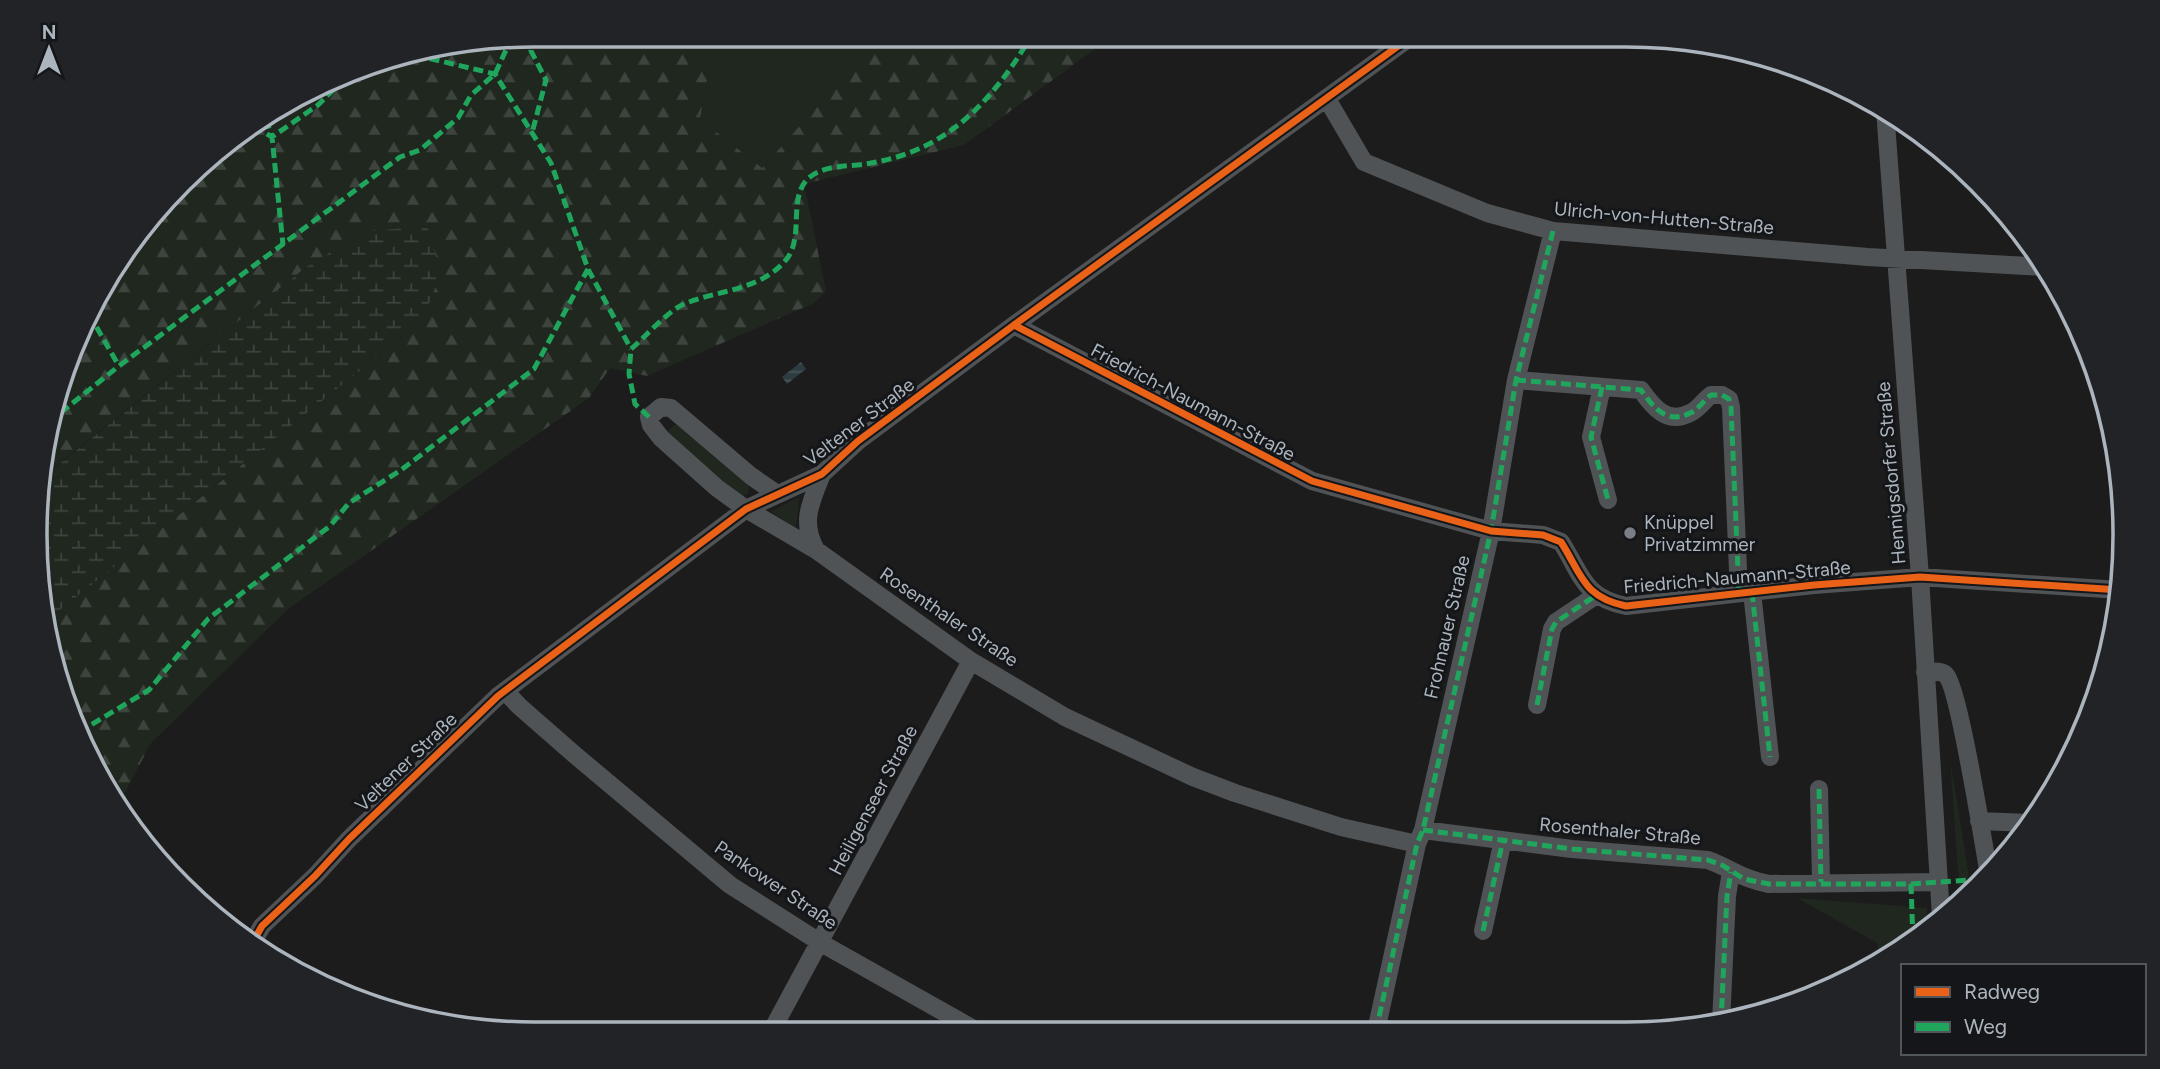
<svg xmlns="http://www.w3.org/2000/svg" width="2160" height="1069" font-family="Figtree,sans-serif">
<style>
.grass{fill:#1f271f}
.forest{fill:url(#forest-firs)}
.wetland{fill:url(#wetland-marsh)}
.water{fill:url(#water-rules)}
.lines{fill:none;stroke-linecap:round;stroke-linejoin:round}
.street{stroke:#505355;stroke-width:18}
.quiet{stroke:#20a55d;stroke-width:5;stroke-dasharray:10 5;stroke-linecap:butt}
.cycleway-casing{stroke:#151619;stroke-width:11}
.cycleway{stroke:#ea6118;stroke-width:7}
.poi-dot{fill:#7a7f85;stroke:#151619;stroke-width:2.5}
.labels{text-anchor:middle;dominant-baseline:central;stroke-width:6;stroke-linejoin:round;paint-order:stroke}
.street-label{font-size:19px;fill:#acb5be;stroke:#151619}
.poi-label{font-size:19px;fill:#acb5be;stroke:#151619;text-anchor:start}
.rim{fill:none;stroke:#acb5be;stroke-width:3.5}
</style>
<defs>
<pattern id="forest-firs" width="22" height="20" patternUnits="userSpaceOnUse" patternTransform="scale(1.75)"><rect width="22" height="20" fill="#1f271f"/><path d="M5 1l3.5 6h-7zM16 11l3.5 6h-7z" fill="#3d443e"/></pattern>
<pattern id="wetland-marsh" width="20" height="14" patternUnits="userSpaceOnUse" patternTransform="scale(1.75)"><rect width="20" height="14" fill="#1f271f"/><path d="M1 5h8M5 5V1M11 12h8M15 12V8" fill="none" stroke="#3d443e"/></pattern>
<pattern id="water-rules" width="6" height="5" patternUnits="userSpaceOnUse" patternTransform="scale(1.75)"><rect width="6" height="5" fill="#2d3c40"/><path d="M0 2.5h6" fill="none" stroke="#49565a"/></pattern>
</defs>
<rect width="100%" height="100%" fill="#1c1c1c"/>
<!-- grass -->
<path class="grass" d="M715,35H881L762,168L700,119Z
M676,424L688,429L749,485L748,494L739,497L668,439L667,431Z
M799,497L796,528L771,512Z
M1950,758L1971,890L1960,900Z
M1797,898L1927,908L1928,928L1903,950L1881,960L1877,943Z"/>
<!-- forest -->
<path class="forest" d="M535,35H715L700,119L762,168L881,35L1117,36L1110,38L964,145L804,184L826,291L814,303L647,376L610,368L589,398L288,609L151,743L120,802L86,755L46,621L422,321L314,261L43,476L45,437L73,344L119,257L230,138L374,62Z"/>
<!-- wetland -->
<path class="wetland" d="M427,226L441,273L422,321L46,621L39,599L43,477L314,261L372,231Z"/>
<!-- water -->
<path class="water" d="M801,362L806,369L787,384L782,377Z"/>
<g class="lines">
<!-- street -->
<path class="street" d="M1327,99L1364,162L1487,213L1553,231L1868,257L2045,267
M1885,110L1920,577L1941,916
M1014,325L1312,481L1491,531L1543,535L1561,542C1582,575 1583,597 1626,606L1814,585L1920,577L2120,590
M1516,380L1641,390C1653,407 1667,425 1690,413C1698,410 1704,400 1711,395H1722L1729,399L1731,407L1739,593
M1602,387L1591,437L1608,500
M777,494L751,476L671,408L661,407L649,417L651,425L661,438L717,488L746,509L816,550L971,661L1065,717L1193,777L1235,793L1341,827L1417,844
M816,550C800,522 811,502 822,474
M1752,592L1770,757
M1925,672C1931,672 1941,670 1946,675C1959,688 1984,847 1989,875
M505,691L519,706L575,755L730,885L821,943L979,1032
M1537,705L1552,629L1556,622L1595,596
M1819,789L1821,882
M1979,821L2029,823
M1423,830L1572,849L1708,860C1730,868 1744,880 1769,884L1938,882
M1483,931L1503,840
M254,940L262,926L315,876L349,839L498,696L746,509L822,474L858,441L1014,325L1412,36
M1721,1023L1727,896L1731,872
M1376,1031L1417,844L1423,830L1491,531L1516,380L1553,231
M771,1032L971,661"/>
<!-- quiet -->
<path class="quiet" d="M532,35L531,51L546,80L532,133
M415,55L495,74L551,163L588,269L631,349
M360,69L398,58
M266,119L272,137L283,245
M254,126L272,137L318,105L348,75
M89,314L119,366
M1516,380L1641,390C1653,407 1667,425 1690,413C1698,410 1704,400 1711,395H1722L1729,399L1731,407L1739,593
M1602,387L1591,437L1608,500
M649,417L635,404L629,374L631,349C644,338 669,310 684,304C717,290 759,291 785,261C806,238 786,196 810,177C826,164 852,167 871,163C949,150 993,100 1032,35
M49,422L119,366L400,157L420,150L458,118L471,95L495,74L511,39
M1752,592L1770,757
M1537,705L1552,629L1556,622L1595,596
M79,732L149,690L208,619L330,526L349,503L401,470L534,369L588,269
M1819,789L1821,882
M1423,830L1572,849L1708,860L1722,865L1744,879L1769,884H1911L1984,879
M1911,884L1913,941
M1483,931L1503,840
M1721,1023L1727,896L1731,872
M1376,1031L1417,844L1423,830L1491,531L1516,380L1553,231"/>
<defs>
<path id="cycleway" d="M1014,325L1312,481L1491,531L1543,535L1561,542C1582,575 1583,597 1626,606L1814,585L1920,577L2120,590
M254,940L262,926L315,876L349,839L498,696L746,509L822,474L858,441L1014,325L1412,36"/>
</defs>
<!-- cycleway casing -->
<use href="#cycleway" class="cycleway-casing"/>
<!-- cycleway -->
<use href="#cycleway" class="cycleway"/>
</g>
<!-- markers -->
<circle class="poi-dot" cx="1630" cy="533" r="7"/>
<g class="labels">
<!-- street labels -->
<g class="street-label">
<text transform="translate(1664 218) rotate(5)">Ulrich-von-Hutten-Straße</text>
<text transform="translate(1193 402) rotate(28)">Friedrich-Naumann-Straße</text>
<text transform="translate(859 422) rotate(-37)">Veltener Straße</text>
<text transform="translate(1891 473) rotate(-95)">Hennigsdorfer Straße</text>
<text transform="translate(1737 577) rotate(-5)">Friedrich-Naumann-Straße</text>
<text transform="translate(949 617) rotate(34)">Rosenthaler Straße</text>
<text transform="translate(1447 627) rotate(-77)">Frohnauer Straße</text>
<text transform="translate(406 762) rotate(-44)">Veltener Straße</text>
<text transform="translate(873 800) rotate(-62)">Heiligenseer Straße</text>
<text transform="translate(1620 831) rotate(5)">Rosenthaler Straße</text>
<text transform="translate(776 885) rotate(34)">Pankower Straße</text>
</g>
<!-- poi labels -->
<g class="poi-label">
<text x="1644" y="522">Knüppel<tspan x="1644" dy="22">Privatzimmer</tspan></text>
</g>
</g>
<!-- crop -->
<path d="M0 0H2160V1069H0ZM534 47H1626A487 487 0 0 1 2113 534V535A487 487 0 0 1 1626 1022H534A487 487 0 0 1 47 535V534A487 487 0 0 1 534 47Z" fill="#212326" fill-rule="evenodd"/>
<path class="rim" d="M534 47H1626A487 487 0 0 1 2113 534V535A487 487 0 0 1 1626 1022H534A487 487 0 0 1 47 535V534A487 487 0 0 1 534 47Z"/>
<!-- legend -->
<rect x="1901" y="964" width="245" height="91" fill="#151619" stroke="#51565b" stroke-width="2"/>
<rect x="1915" y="987" width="35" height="10" fill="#ea6118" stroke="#51565b" stroke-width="2"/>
<text x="1964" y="999" font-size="21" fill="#acb5be">Radweg</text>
<rect x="1915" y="1022" width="35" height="10" fill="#20a55d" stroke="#51565b" stroke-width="2"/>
<text x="1964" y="1034" font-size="21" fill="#acb5be">Weg</text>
<!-- north arrow -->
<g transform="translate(49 49)" stroke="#151619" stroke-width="5" paint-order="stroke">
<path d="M0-5L12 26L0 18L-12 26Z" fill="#acb5be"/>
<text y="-10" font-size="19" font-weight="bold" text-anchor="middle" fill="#acb5be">N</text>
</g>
</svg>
